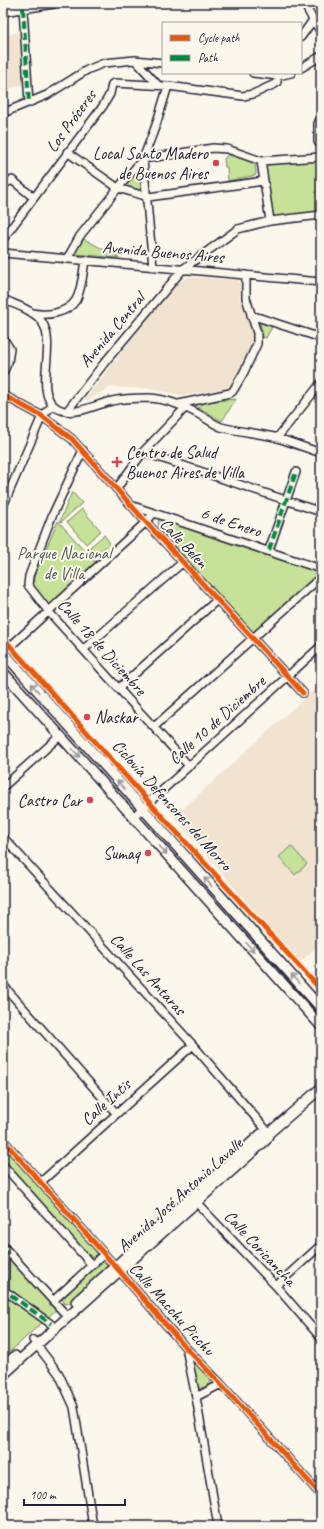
<svg xmlns="http://www.w3.org/2000/svg" width="324" height="1529" font-family="Caveat,sans-serif">
<style>
.built{fill:#f2e2d0}
.green{fill:#c6e198;stroke:#74826a}
.lines{fill:none;stroke-linecap:round;stroke-linejoin:round}
.minor-casing{stroke:#22223b;stroke-width:10}
.major-casing{stroke:#22223b;stroke-width:12}
.minor{stroke:#fbf7ec;stroke-width:7}
.major{stroke:#fbf7ec;stroke-width:9}
.quiet{stroke:#00873e;stroke-width:4;stroke-dasharray:8 4;stroke-linecap:butt}
.cycleway-casing{stroke:#fbf7ec;stroke-width:8}
.cycleway{stroke:#e8590c;stroke-width:5}
.oneway{stroke:#99979c}
.poi-dot{fill:#d1495b;stroke:#fbf7ec;stroke-width:1.5}
.labels{text-anchor:middle;dominant-baseline:central;stroke-width:4;stroke-linejoin:round;paint-order:stroke}
.street-label{font-size:17px;fill:#22223b;stroke:#fbf7ec}
.poi-label{font-size:17px;fill:#22223b;stroke:#fbf7ec;text-anchor:end}
.park-label{font-size:17px;fill:#535b57;stroke:#fbf7ec}
</style>
<rect width="100%" height="100%" fill="#fbf7ec"/>
<filter id="ink" filterUnits="userSpaceOnUse"><feTurbulence type="fractalNoise" baseFrequency=".025" numOctaves="2"/><feDisplacementMap in="SourceGraphic" scale="8" xChannelSelector="R" yChannelSelector="G"/><feConvolveMatrix kernelMatrix="1 2 1 2 8 2 1 2 1" color-interpolation-filters="sRGB"/></filter>
<g filter="url(#ink)">
<!-- built -->
<path class="built" d="M22,32L29,81L3,92V35Z
M188,277L237,280L241,283L240,299L252,333V341L250,350L230,389L183,395L153,389L110,387L87,401L85,399L164,298L182,280Z
M318,686L321,688V943L299,963L174,817Z"/>
<!-- green -->
<path class="green" d="M228,154L255,162L256,175L228,181L227,167H225L224,159Z
M321,160V211L275,217L272,216L265,165L267,164Z
M139,167L142,192L125,186Z
M82,238L118,257V258L75,254L74,250Z
M260,323L273,325L266,338L263,337Z
M236,399L222,421L196,406L197,403Z
M72,492L82,503L61,522L60,521Z
M82,509L101,531L86,544L67,522Z
M161,518L317,570V576L255,632L251,631L159,528L158,521Z
M58,521L96,563L49,605C41,597 32,590 34,577Z
M104,535L110,543L96,555L90,547Z
M291,846L307,864L295,875L279,857Z
M6,1152L9,1153L96,1250L97,1254L94,1259H90L4,1163L3,1154Z
M9,1259H11L56,1310L3,1358V1293L9,1297Z
M101,1261L107,1264L108,1266L107,1271L71,1302L67,1304L64,1303L61,1297Z
M190,1356L212,1380C210,1385 203,1389 198,1388Z"/>
<g class="lines">
<defs>
<path id="minor" d="M304,3L313,20L321,32
M23,8L29,103
M301,37L313,20
M135,60L158,85
M301,68L321,56
M253,73L278,76L291,73
M3,113L47,95L87,70L104,63L135,60L163,63
M321,119L318,123V142L321,145
M67,152L118,188L148,197L264,181
M261,161L270,221
M3,185L12,180L33,197
M3,239L103,106L110,94L112,84L115,83L168,86L243,96L253,94L275,84L277,82L278,73
M3,253L321,282
M67,259L80,236L118,188L143,159L213,148L227,149L261,161L321,157
M153,267L143,159L156,125L168,86
M3,299C15,305 34,310 42,322C58,346 32,393 57,408C73,418 96,404 112,401C124,398 137,398 149,398C168,399 184,406 200,415C207,419 214,424 221,427C240,432 259,433 278,438C292,443 307,448 321,453
M32,313C46,316 67,314 76,300C82,289 83,273 85,260
M251,315L321,338
M3,338L10,349L8,362L3,373
M3,395L42,416L72,439L146,522L303,693
M179,404L230,393L233,391L244,372L257,344V333L246,298V275
M67,411L105,362L183,269L238,229L270,221L321,215
M277,438L321,383
M83,450L52,516L29,576L28,585L49,612L189,766
M143,452L321,512
M117,488L143,452L186,407
M3,506L42,416L53,405
M133,506L321,569
M269,550L296,472
M84,649L183,562
M3,653L146,522L154,513
M119,688L217,600
M154,727L321,577
M3,787L60,736
M133,817L321,646
M3,837L193,1045L269,1133
M3,985L116,1113
M3,1140L123,1275L186,1348L221,1384L321,1495
M3,1165L91,1264
M41,1182L193,1045
M194,1200L276,1286L321,1338
M3,1246L68,1317
M8,1252L5,1253V1291L51,1324
M276,1286L321,1245
M53,1301L104,1254
M33,1340L59,1374L74,1407L93,1526
M186,1348L196,1397L218,1526
M196,1397L221,1384"/>
<path id="major" d="M3,11L54,3
M3,652L321,1008
M3,672L321,1026
M76,1302L261,1134L269,1133
M3,1367L15,1356
M3,1375L266,1140L269,1133L321,1088"/>
</defs>
<!-- minor casing -->
<use href="#minor" class="minor-casing"/>
<!-- major casing -->
<use href="#major" class="major-casing"/>
<!-- minor -->
<use href="#minor" class="minor"/>
<!-- major -->
<use href="#major" class="major"/>
<!-- quiet -->
<path class="quiet" d="M23,8L29,103
M269,550L296,472
M8,1252L5,1253V1291L51,1324"/>
<defs>
<path id="cycleway" d="M3,395L42,416L72,439L146,522L303,693
M3,638L149,802L321,990
M3,1140L123,1275L186,1348L221,1384L321,1495"/>
</defs>
<!-- cycleway casing -->
<use href="#cycleway" class="cycleway-casing"/>
<!-- cycleway -->
<use href="#cycleway" class="cycleway"/>
</g>
<!-- one-way arrows -->
<defs><path id="oneway-shaft" d="M-6 0H5M1.5-3L5.5 0L1.5 3" fill="none" stroke-width="1.6" stroke-linecap="round" stroke-linejoin="round"/></defs>
<g class="oneway">
<use href="#oneway-shaft" transform="translate(35 688) rotate(-132)"/>
<use href="#oneway-shaft" transform="translate(76 753) rotate(48)"/>
<use href="#oneway-shaft" transform="translate(121 785) rotate(-132)"/>
<use href="#oneway-shaft" transform="translate(163 850) rotate(48)"/>
<use href="#oneway-shaft" transform="translate(208 882) rotate(-132)"/>
<use href="#oneway-shaft" transform="translate(250 947) rotate(48)"/>
<use href="#oneway-shaft" transform="translate(295 979) rotate(-132)"/>
</g>
</g>
<!-- markers -->
<g class="poi-dot">
<circle cx="216" cy="163" r="4"/>
<path d="M115 456h4v4h4v4h-4v4h-4v-4h-4v-4h4z"/>
<circle cx="87" cy="717" r="4"/>
<circle cx="90" cy="800" r="4"/>
<circle cx="148" cy="853" r="4"/>
</g>
<g class="labels">
<!-- street labels -->
<g class="street-label">
<text transform="translate(71 121) rotate(-54)">Los Próceres</text>
<text transform="translate(163 252) rotate(5)">Avenida Buenos Aires</text>
<text transform="translate(112 330) rotate(-50)">Avenida Central</text>
<text transform="translate(231 522) rotate(18)">6 de Enero</text>
<text transform="translate(184 543) rotate(47)">Calle Belen</text>
<text transform="translate(102 647) rotate(48)">Calle 18 de Diciembre</text>
<text transform="translate(217 720) rotate(-42)">Calle 10 de Diciembre</text>
<text transform="translate(172 805) rotate(48)">Ciclovía Defensores del Morro</text>
<text transform="translate(148 974) rotate(48)">Calle Las Antaras</text>
<text transform="translate(106 1102) rotate(-42)">Calle Intis</text>
<text transform="translate(180 1195) rotate(-42)">Avenida José Antonio Lavalle</text>
<text transform="translate(260 1248) rotate(47)">Calle Coricancha</text>
<text transform="translate(172 1309) rotate(48)">Calle Macchu Picchu</text>
</g>
<!-- poi labels -->
<g class="poi-label">
<text x="208" y="153">Local Santo Madero<tspan x="208" dy="20">de Buenos Aires</tspan></text>
<text x="126" y="452" text-anchor="start">Centro de Salud<tspan x="126" dy="20">Buenos Aires de Villa</tspan></text>
<text x="95" y="717" text-anchor="start">Naskar</text>
<text x="82" y="800">Castro Car</text>
<text x="140" y="853">Sumaq</text>
</g>
<!-- park labels -->
<g class="park-label">
<text x="64" y="553">Parque Nacional<tspan x="64" dy="20">de Villa</tspan></text>
</g>
</g>
<!-- margin -->
<rect width="324" height="1529" fill="none" stroke="#fbf7ec" stroke-width="16"/>
<rect x="8" y="8" width="308" height="1513" fill="none" stroke="#22223b" stroke-width="1.5" filter="url(#ink)"/>
<!-- legend -->
<rect x="162" y="22" width="140" height="52" fill="#fbf7ec" stroke="#a4a2a5"/>
<rect x="170" y="35" width="20" height="6" fill="#e8590c" stroke="#a4a2a5"/>
<text x="198" y="42" font-size="12" fill="#22223b">Cycle path</text>
<rect x="170" y="55" width="20" height="6" fill="#00873e" stroke="#a4a2a5"/>
<text x="198" y="62" font-size="12" fill="#22223b">Path</text>
<!-- scale -->
<path d="M24 1499v6h101v-6" fill="none" stroke="#22223b" stroke-width="2"/>
<text x="30" y="1499" font-size="12" fill="#22223b" stroke="#fbf7ec" stroke-width="3" paint-order="stroke">100 m</text>
</svg>
